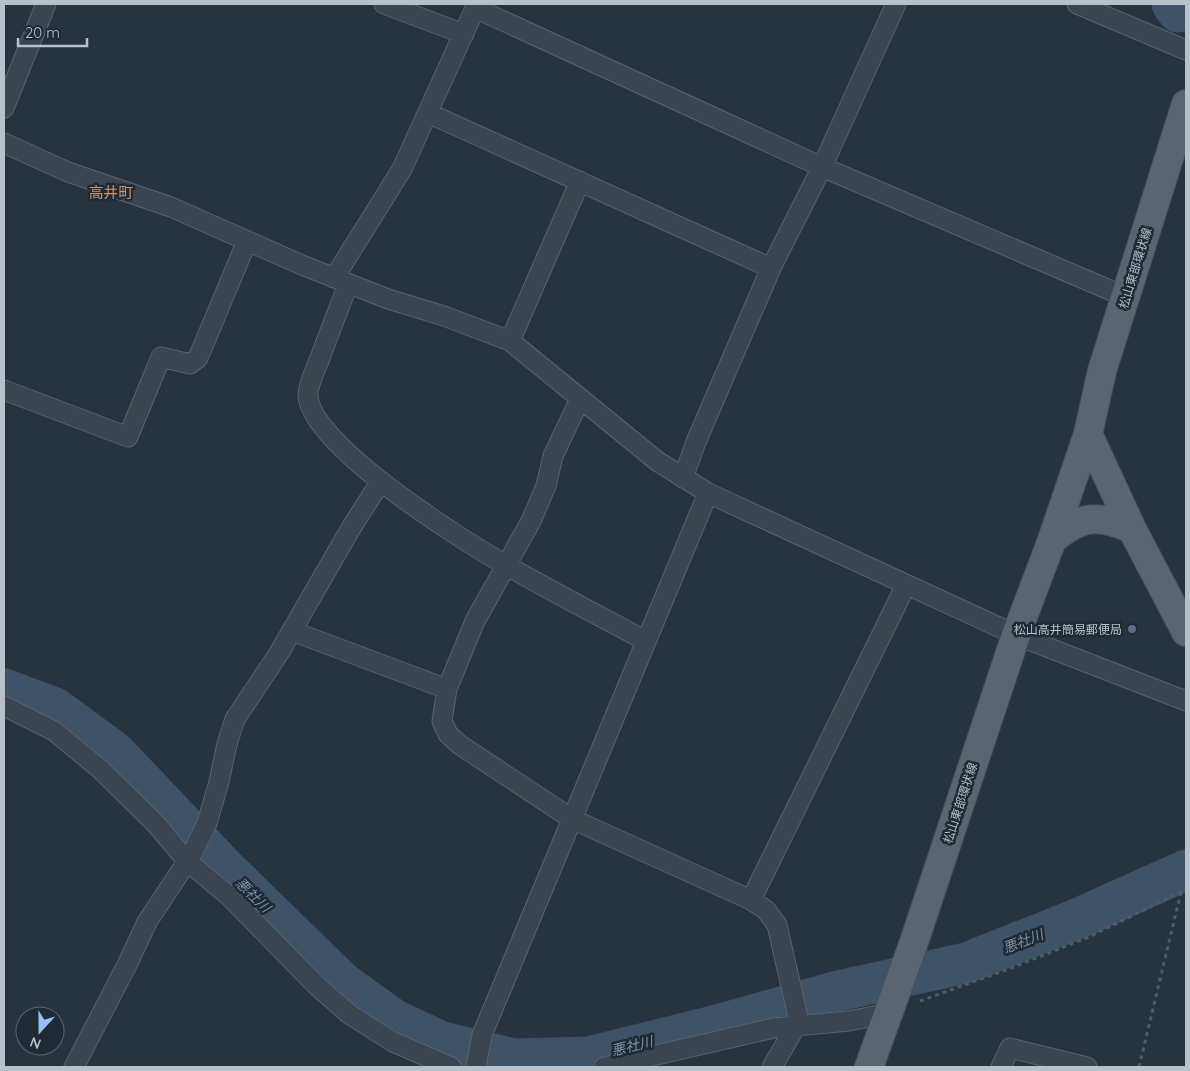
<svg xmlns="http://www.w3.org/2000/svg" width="1190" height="1071" font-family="Quicksand,'Noto Sans JP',sans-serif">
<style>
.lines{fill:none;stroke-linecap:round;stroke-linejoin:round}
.river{stroke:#3e5268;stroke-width:41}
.minor-casing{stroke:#59636d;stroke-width:21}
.primary-casing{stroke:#48515c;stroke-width:30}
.path{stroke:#4a5f60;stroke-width:3;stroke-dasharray:4 4;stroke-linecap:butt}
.minor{stroke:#3b4550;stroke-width:19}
.primary{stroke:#5a6570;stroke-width:28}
.service-dot{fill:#5c6f8a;stroke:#202a35;stroke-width:2}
.labels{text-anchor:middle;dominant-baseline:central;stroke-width:5;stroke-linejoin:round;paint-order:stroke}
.street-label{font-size:12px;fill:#b8c0ca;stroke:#202a35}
.poi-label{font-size:12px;fill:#b8c0ca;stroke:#202a35;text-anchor:end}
.water-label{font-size:14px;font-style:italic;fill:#7a93ab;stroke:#202a35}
.quarter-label{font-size:15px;fill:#d0916d;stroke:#202a35}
</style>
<rect width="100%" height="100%" fill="#273440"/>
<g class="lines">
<!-- river -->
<path class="river" d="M1172,4L1178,12
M4,689L55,708L115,752L225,868L343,983L393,1019L442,1042L514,1059L589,1057L714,1026L838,991L966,963L1077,919L1186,870"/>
<defs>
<path id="minor" d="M384,4L464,34
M1077,4L1186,50
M475,8L822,167L1126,297
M4,108L46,4
M428,113L771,268
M4,143L68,172L171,207L302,265L388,299L444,316L510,341L657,461L708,493L1016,635L1186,701
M334,278L402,169L477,4
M348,284C339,309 329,333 320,358C316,368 308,385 308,395C309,444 463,541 506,565C552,592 600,616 646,641
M510,341L580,181
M4,390L128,437L161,357L190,364L198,358L247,241
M580,399L553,456L546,486L531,521L475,621L447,689L442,721L448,734L460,745L572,819L751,900L766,910L777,925L798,1017L796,1026L772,1067
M683,478L696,442L771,268L822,167L896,4
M292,631L447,689
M4,706L54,731L100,769L156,824L187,861L230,897L316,985L349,1014L393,1042L451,1067
M751,900L906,585
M74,1067L128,963L147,922L192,854L207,823L219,782L227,744L235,719L279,653L351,528L381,481
M476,1067L482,1035L708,493
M604,1067L774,1028L849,1021L889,1013
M1001,1067L1010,1048L1087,1067"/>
<path id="primary" d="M1088,434L1132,529L1186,632
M1052,540C1081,515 1098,514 1132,529
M869,1067L914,942L1016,635L1052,540L1088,434L1102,371L1186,104"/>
</defs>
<!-- minor casing -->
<use href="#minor" class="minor-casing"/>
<!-- primary casing -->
<use href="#primary" class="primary-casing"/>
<!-- path -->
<path class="path" d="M920,1001L1006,970L1089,937L1186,889
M1139,1067L1181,892"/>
<!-- minor -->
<use href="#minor" class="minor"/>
<!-- primary -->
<use href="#primary" class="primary"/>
</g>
<!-- markers -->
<circle class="service-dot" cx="1132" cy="629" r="5"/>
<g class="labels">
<!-- street labels -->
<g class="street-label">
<text transform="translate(1135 268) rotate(-73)">松山東部環状線</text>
<text transform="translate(960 803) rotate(-72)">松山東部環状線</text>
</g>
<!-- poi labels -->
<g class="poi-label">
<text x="1122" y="629">松山高井簡易郵便局</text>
</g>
<!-- water labels -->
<g class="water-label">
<text transform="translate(253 895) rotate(44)">悪社川</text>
<text transform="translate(1023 941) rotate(-21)">悪社川</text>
<text transform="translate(632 1046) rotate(-14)">悪社川</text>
</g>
<!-- quarter labels -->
<g class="quarter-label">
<text x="111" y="192">高井町</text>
</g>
</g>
<!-- border -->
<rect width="1190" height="1071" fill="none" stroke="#b8c0ca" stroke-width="10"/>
<!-- north arrow -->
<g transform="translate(40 1031) rotate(201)"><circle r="24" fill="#202a35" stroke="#5d6671"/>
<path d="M0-4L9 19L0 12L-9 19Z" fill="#95c0f3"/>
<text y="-8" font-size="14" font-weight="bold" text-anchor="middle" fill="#b8c0ca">N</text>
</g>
<!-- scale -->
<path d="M18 38v8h69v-8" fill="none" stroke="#b8c0ca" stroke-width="2.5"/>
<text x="25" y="38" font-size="15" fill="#b8c0ca" stroke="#202a35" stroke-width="4" paint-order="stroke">20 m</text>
</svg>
